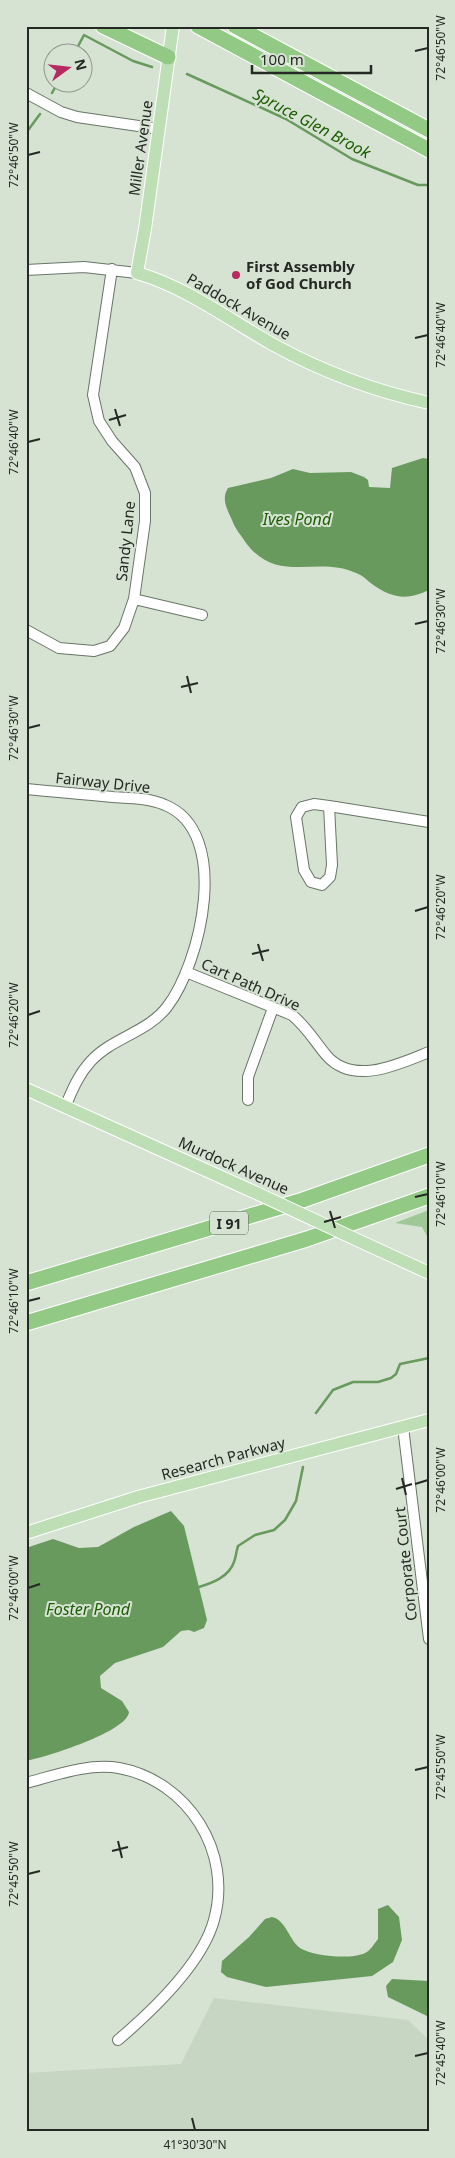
<svg xmlns="http://www.w3.org/2000/svg" width="455" height="2158" font-family="'Noto Sans',sans-serif">
<style>
.built{fill:#c6d6c2}
.green{fill:#9fc896}
.water{fill:#68995d}
.lines{fill:none;stroke-linecap:round;stroke-linejoin:round}
.stream{stroke:#68995d;stroke-width:2.5}
.minor-casing{stroke:#697567;stroke-width:12}
.major-casing{stroke:#fff;stroke-width:14}
.highway-casing{stroke:#fff;stroke-width:17}
.minor{stroke:#fff;stroke-width:10}
.major{stroke:#bedfb6;stroke-width:12}
.highway{stroke:#92ca85;stroke-width:15}
.major-bridge-casing{stroke:#fff;stroke-width:14;stroke-linecap:butt}
.major-bridge{stroke:#bedfb6;stroke-width:12}
.ticks{fill:none;stroke:#242923;stroke-width:2}
.poi-dot{fill:#b62961;stroke:#d6e3d3;stroke-width:2}
.labels{text-anchor:middle;dominant-baseline:central;stroke-width:4;stroke-linejoin:round;paint-order:stroke}
.shield{fill:#d6e3d3;stroke:#596158;stroke-width:1}
.shield-label{font-size:14px;font-weight:bold;fill:#242923}
.street-label{font-size:15px;fill:#242923;stroke:#d6e3d3}
.poi-label{font-size:15px;font-weight:bold;fill:#242923;stroke:#d6e3d3;text-anchor:start}
.water-label{font-size:16px;font-style:italic;fill:#1c5d03;stroke:#d6e3d3}
.neatline{fill:none;stroke:#242923;stroke-width:2}
.ticks-label{font-size:12px;text-anchor:middle;fill:#242923}
</style>
<rect width="100%" height="100%" fill="#d6e3d3"/>
<!-- built -->
<path class="built" d="M214,1998L408,2020L429,2040V2132H26V2073L181,2064Z"/>
<!-- green -->
<path class="green" d="M429,1210V1240L422,1227L395,1223Z"/>
<!-- water -->
<path class="water" d="M423,458L429,459V590C406,601 392,598 372,584C367,580 362,575 356,573C317,555 278,585 246,543C241,535 235,529 232,520C227,509 221,499 228,488L271,478L293,469L310,473L351,472L364,477L368,480L369,487L390,488L392,468Z
M171,1511L184,1526L207,1620L204,1628L194,1632L189,1630L181,1631L163,1647L115,1663L100,1676L101,1688L122,1701L129,1712C127,1732 46,1757 26,1761V1548L53,1539L79,1548L98,1547L134,1527Z
M388,1905L399,1917L402,1940L393,1962L372,1976L266,1987L227,1977L221,1972L222,1961L249,1937L265,1919L272,1917C286,1920 289,1940 300,1948C312,1956 351,1960 365,1953C370,1951 374,1944 378,1939V1909Z
M392,1979L429,1981V2017L388,1997L386,1986Z"/>
<g class="lines">
<!-- stream -->
<path class="stream" d="M75,52L84,35L133,61L152,67
M187,74L286,119L352,159L418,185H429
M52,93L58,82
M26,133L40,114
M316,1413L333,1390L353,1382H378L391,1378L396,1374L400,1364L429,1358
M199,1587C212,1583 229,1577 234,1562C236,1557 236,1552 238,1546L255,1535L274,1530L285,1520L296,1501L303,1467"/>
<defs>
<path id="minor" d="M26,93L61,112L77,117L159,129
M26,270L84,267L137,273
M134,599L202,615
M26,630L59,648L94,651L110,646L124,628L134,599L145,521V493L135,467L112,441L99,421L93,395L112,269
M26,789C55,792 84,794 113,797C129,798 150,798 165,805C232,832 201,963 167,1007C148,1032 112,1038 91,1061C78,1075 72,1091 65,1107
M329,806L332,865L330,877L322,885L311,882L304,870L296,817L302,807L314,804L329,806L429,822
M186,972L292,1015C307,1027 315,1042 327,1056C354,1086 399,1064 429,1052
M248,1100V1077L273,1008
M403,1427L429,1639
M26,1783C56,1775 88,1763 119,1768C188,1781 233,1852 214,1920C202,1964 152,2011 118,2040"/>
<path id="major" d="M173,26L145,229L137,273C186,287 228,319 272,344C321,371 374,391 429,403
M26,1089L252,1191
M366,1244L429,1273
M26,1533L138,1497L429,1420"/>
<path id="highway" d="M103,26L168,57
M198,26L429,150
M235,26L429,130
M26,1283L300,1201L429,1155
M26,1323L307,1239L429,1196"/>
</defs>
<!-- minor casing -->
<use href="#minor" class="minor-casing"/>
<!-- major casing -->
<use href="#major" class="major-casing"/>
<!-- highway casing -->
<use href="#highway" class="highway-casing"/>
<!-- minor -->
<use href="#minor" class="minor"/>
<!-- major -->
<use href="#major" class="major"/>
<!-- highway -->
<use href="#highway" class="highway"/>
<defs>
<path id="major-bridge" d="M252,1191L366,1244"/>
</defs>
<!-- major-bridge casing -->
<use href="#major-bridge" class="major-bridge-casing"/>
<!-- major-bridge -->
<use href="#major-bridge" class="major-bridge"/>
</g>
<!-- ticks -->
<path class="ticks" d="M415,51L428,48M28,155L40,152M415,338L428,335M115,409L120,426M109,420L126,415M28,442L40,439M415,624L428,621M187,676L191,693M181,687L198,683M28,728L40,725M415,911L428,907M258,944L263,961M252,954L269,950M28,1015L40,1011M415,1197L428,1194M330,1211L335,1228M324,1222L341,1217M28,1301L40,1298M402,1478L406,1495M415,1484L428,1480M396,1489L412,1484M28,1588L40,1584M415,1770L428,1767M118,1841L122,1858M112,1851L128,1847M28,1874L40,1871M415,2056L428,2053M192,2118L195,2130"/>
<!-- markers -->
<circle class="poi-dot" cx="236" cy="275" r="5"/>
<g class="labels">
<!-- shield labels -->
<rect class="shield" x="210" y="1211.5" width="38" height="23" rx="4"/>
<g class="shield-label">
<text x="229" y="1223">I 91</text>
</g>
<!-- street labels -->
<g class="street-label">
<text transform="translate(140 148) rotate(-82)">Miller Avenue</text>
<text transform="translate(239 306) rotate(30)">Paddock Avenue</text>
<text transform="translate(125 541) rotate(-84)">Sandy Lane</text>
<text transform="translate(103 782) rotate(6)">Fairway Drive</text>
<text transform="translate(251 984) rotate(24)">Cart Path Drive</text>
<text transform="translate(234 1165) rotate(24)">Murdock Avenue</text>
<text transform="translate(223 1458) rotate(-15)">Research Parkway</text>
<text transform="translate(405 1564) rotate(-96)">Corporate Court</text>
</g>
<!-- poi labels -->
<g class="poi-label">
<text x="246" y="266">First Assembly<tspan x="246" dy="17">of God Church</tspan></text>
</g>
<!-- water labels -->
<g class="water-label">
<text transform="translate(312 123) rotate(28)">Spruce Glen Brook</text>
<text x="297" y="519">Ives Pond</text>
<text x="88" y="1609">Foster Pond</text>
</g>
</g>
<!-- border -->
<rect width="455" height="2158" fill="none" stroke="#d6e3d3" stroke-width="55"/>
<!-- north arrow -->
<g transform="translate(68 68) rotate(75)"><circle r="24" fill="#d6e3d3" stroke="#8f998d"/>
<path d="M0-4L9 19L0 12L-9 19Z" fill="#b62961"/>
<text y="-8" font-size="14" font-weight="bold" text-anchor="middle" fill="#242923">N</text>
</g>
<!-- scale -->
<path d="M252 65v8h119v-8" fill="none" stroke="#242923" stroke-width="2.5"/>
<text x="260" y="65" font-size="15" fill="#242923" stroke="#d6e3d3" stroke-width="4" paint-order="stroke">100 m</text>
<rect x="28" y="28" width="400" height="2102" class="neatline"/>
<g class="ticks-label">
<text transform="translate(441 48) rotate(-90)" y="4">72°46'50"W</text>
<text transform="translate(14 155) rotate(-90)" y="4">72°46'50"W</text>
<text transform="translate(441 335) rotate(-90)" y="4">72°46'40"W</text>
<text transform="translate(14 442) rotate(-90)" y="4">72°46'40"W</text>
<text transform="translate(441 621) rotate(-90)" y="4">72°46'30"W</text>
<text transform="translate(14 728) rotate(-90)" y="4">72°46'30"W</text>
<text transform="translate(441 907) rotate(-90)" y="4">72°46'20"W</text>
<text transform="translate(14 1015) rotate(-90)" y="4">72°46'20"W</text>
<text transform="translate(441 1194) rotate(-90)" y="4">72°46'10"W</text>
<text transform="translate(14 1301) rotate(-90)" y="4">72°46'10"W</text>
<text transform="translate(441 1480) rotate(-90)" y="4">72°46'00"W</text>
<text transform="translate(14 1588) rotate(-90)" y="4">72°46'00"W</text>
<text transform="translate(441 1767) rotate(-90)" y="4">72°45'50"W</text>
<text transform="translate(14 1874) rotate(-90)" y="4">72°45'50"W</text>
<text transform="translate(441 2053) rotate(-90)" y="4">72°45'40"W</text>
<text x="195" y="2149">41°30'30"N</text>
</g>
</svg>
